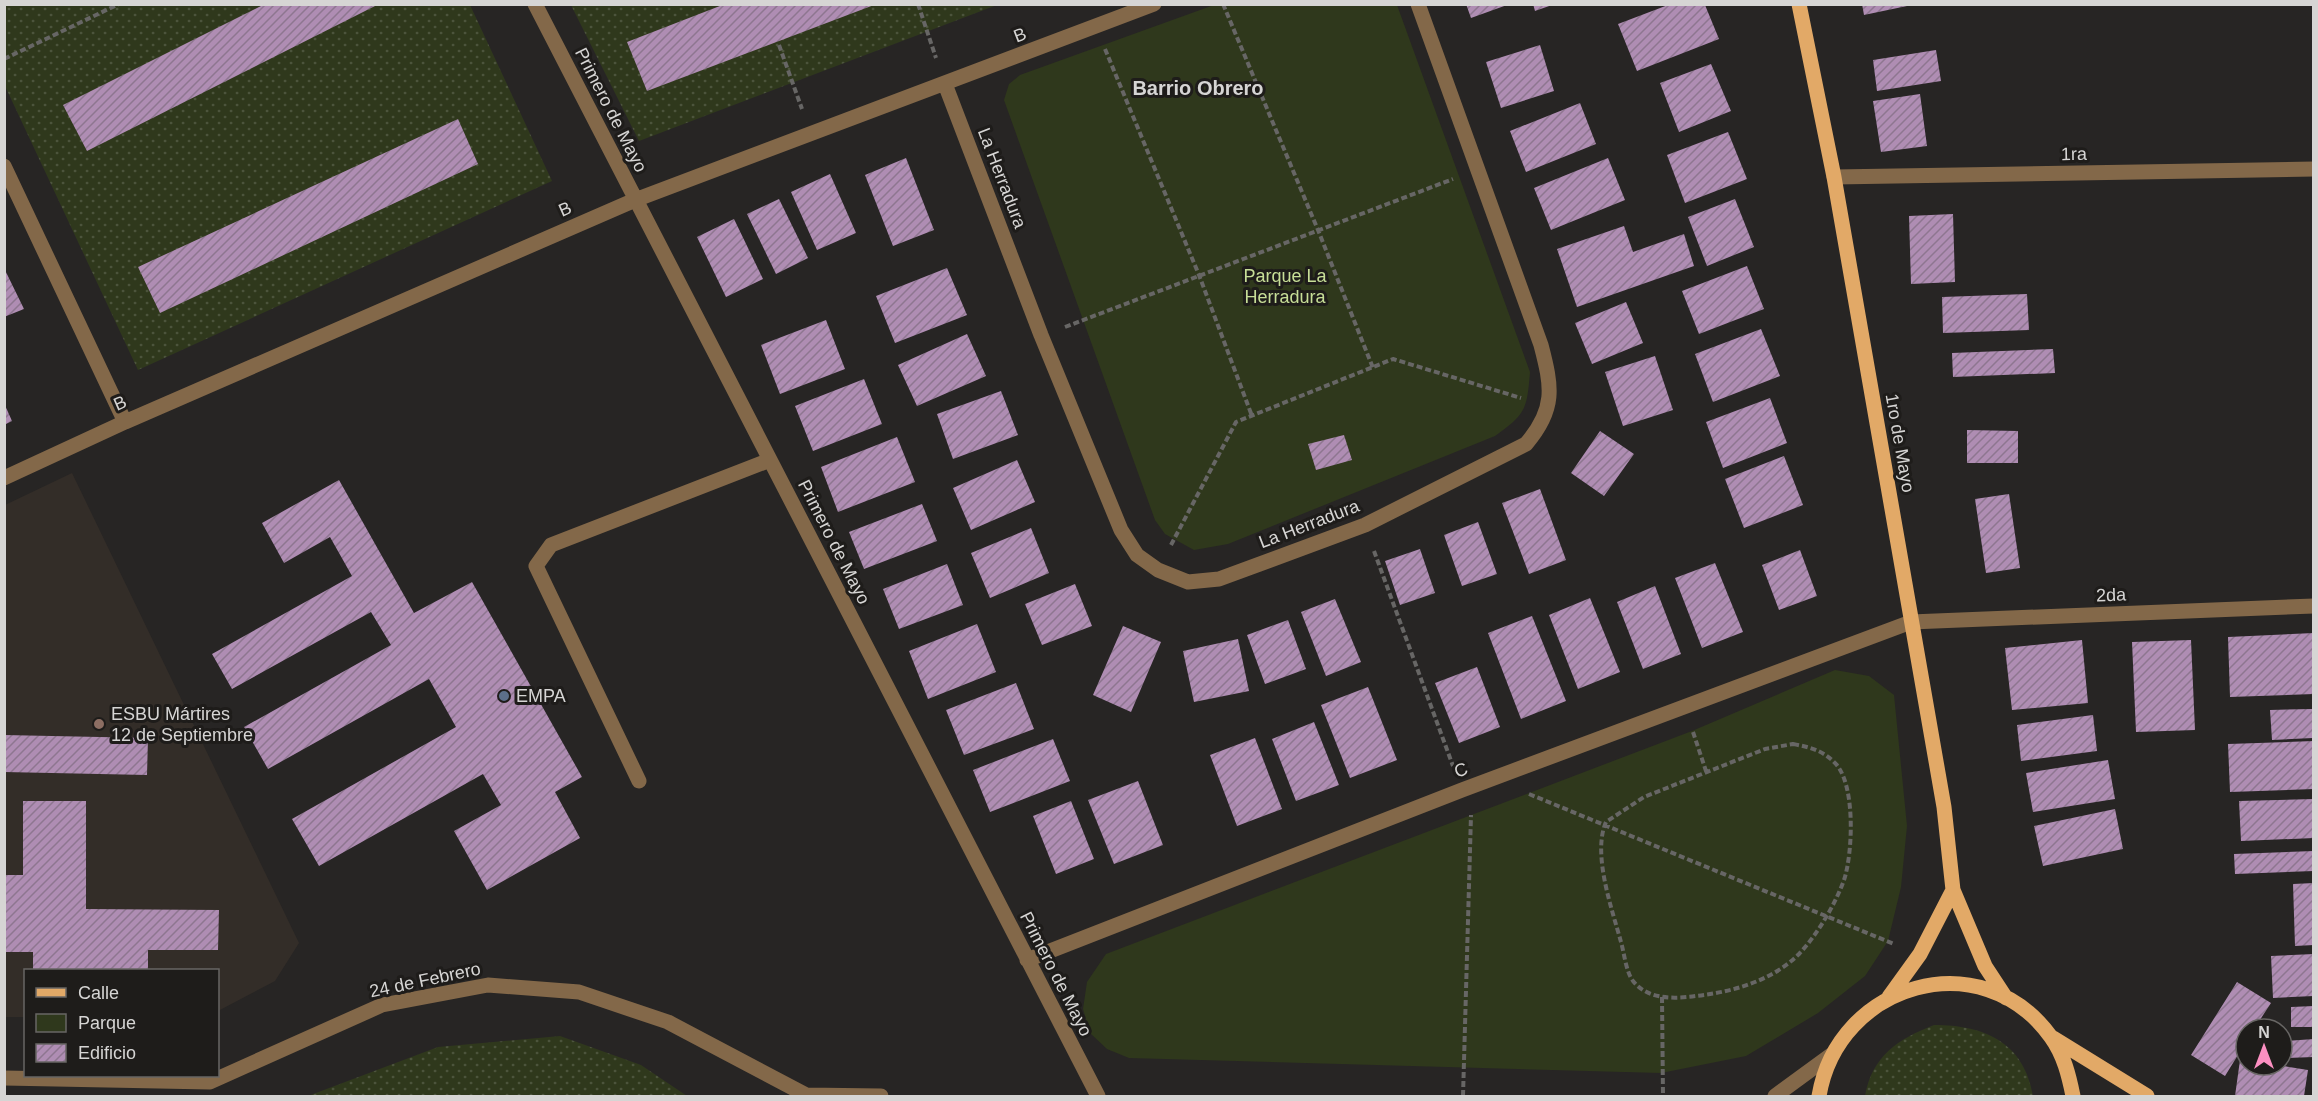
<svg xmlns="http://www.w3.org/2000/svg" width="2318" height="1101" font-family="Helvetica,sans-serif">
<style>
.built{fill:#332d28}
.grass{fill:url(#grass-dots)}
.park{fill:#2f381c}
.building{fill:url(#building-hatch)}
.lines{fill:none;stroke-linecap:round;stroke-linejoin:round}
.path{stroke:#676665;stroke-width:4;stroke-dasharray:6 3;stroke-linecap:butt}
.minor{stroke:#836849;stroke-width:15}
.major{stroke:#e2a967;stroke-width:15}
.service-dot{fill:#5c6f8a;stroke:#1e1c1a;stroke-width:2}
.education-dot{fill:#8d6e63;stroke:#1e1c1a;stroke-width:2}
.labels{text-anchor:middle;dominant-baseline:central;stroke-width:6;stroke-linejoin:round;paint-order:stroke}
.street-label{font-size:18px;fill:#d6d5d4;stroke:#1e1c1a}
.park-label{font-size:18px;fill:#c7de97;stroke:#1e1c1a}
.poi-label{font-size:18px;fill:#d6d5d4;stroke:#1e1c1a;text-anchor:start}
.neighbourhood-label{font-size:20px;font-weight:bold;fill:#d6d5d4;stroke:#1e1c1a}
</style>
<defs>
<pattern id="grass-dots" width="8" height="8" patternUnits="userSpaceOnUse" patternTransform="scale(1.5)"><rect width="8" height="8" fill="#2f381c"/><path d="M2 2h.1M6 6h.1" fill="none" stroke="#4c543c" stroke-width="1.8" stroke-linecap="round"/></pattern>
<pattern id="building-hatch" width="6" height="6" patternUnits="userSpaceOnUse" patternTransform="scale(1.5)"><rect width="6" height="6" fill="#af8db3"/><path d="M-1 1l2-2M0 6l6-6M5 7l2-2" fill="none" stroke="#8e7690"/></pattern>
</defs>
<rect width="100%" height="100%" fill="#272524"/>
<!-- built -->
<path class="built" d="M72,473L299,943L275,981L218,1011V970H26L25,1017H5V505Z"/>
<!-- grass -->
<path class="grass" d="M4,5H470L552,181L138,370L5,86Z
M571,5H997L639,141Z
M1934,1025C1984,1025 2024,1042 2033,1096H1865C1872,1056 1898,1039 1934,1025Z
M560,1036L641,1065L687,1096H308L438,1047Z"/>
<!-- park -->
<path class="park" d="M1214,5H1397L1530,372C1527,409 1526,414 1495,436L1228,544L1194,550L1165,534L1155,520L1004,100L1009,84L1020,75Z
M1835,670L1869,676L1894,695L1907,826L1901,887L1888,941L1865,976L1818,1013L1746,1056L1661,1073L1129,1058L1107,1049L1090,1033L1083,1009L1087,982L1106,954L1692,731Z"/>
<!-- building -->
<path class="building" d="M265,4H379L87,151L63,105Z
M725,4H874V5L647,91L627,42Z
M1466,4H1507V5L1471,18Z
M1533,4H1552V5L1535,11Z
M1862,4H1907V6L1864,15Z
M1668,5H1705L1719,39L1637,71L1618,24Z
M1540,45L1554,91L1501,108L1486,62Z
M1936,50L1941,81L1877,91L1873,60Z
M1711,64L1731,111L1679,132L1660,83Z
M1920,94L1927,146L1881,152L1873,101Z
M1580,103L1596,144L1526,172L1510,131Z
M458,119L478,164L160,313L138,267Z
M1728,132L1747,179L1685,203L1667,155Z
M906,158L934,230L893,246L865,175Z
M1608,158L1625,200L1551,230L1534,188Z
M830,174L856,233L817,250L791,192Z
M779,199L808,258L776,274L747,214Z
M1735,199L1754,247L1707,266L1688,217Z
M1953,214L1955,282L1911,284L1909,216Z
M734,219L763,279L726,297L697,237Z
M1624,226L1633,252L1684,234L1694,266L1577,307L1557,249Z
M1747,266L1764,309L1699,334L1682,291Z
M4,268L24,309L4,317Z
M947,268L967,315L895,343L876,296Z
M2027,294L2029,330L1943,333L1942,297Z
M1626,302L1643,343L1592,364L1575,323Z
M826,320L845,369L780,394L761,345Z
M1761,329L1780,376L1713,402L1695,354Z
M967,334L986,376L917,406L898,365Z
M2053,349L2055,373L1953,377L1952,353Z
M1655,356L1673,410L1623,426L1605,372Z
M864,379L882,424L813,451L795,406Z
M1001,391L1018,435L953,459L937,414Z
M1770,398L1787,443L1723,468L1706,422Z
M4,403L12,421L4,425Z
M1967,430L2018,431V463H1967Z
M1600,431L1634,454L1604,496L1571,473Z
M1344,435L1352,460L1316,470L1308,444Z
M897,437L915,482L838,512L821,467Z
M1784,456L1803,505L1744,528L1725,479Z
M1017,460L1035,502L971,530L953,488Z
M339,480L414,613L472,582L582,777L555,792L580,838L487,890L454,831L501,805L483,774L319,866L292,819L456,727L429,679L268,769L244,727L391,645L371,612L232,689L212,654L352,576L330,537L284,563L262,523Z
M1540,489L1566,560L1529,574L1502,503Z
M2009,494L2020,568L1986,573L1975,499Z
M922,504L937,541L864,569L849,532Z
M1478,522L1497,574L1462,586L1444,535Z
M1031,528L1049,573L990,598L971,553Z
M1420,549L1435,593L1400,605L1385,561Z
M1800,550L1817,596L1779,610L1762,565Z
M1715,563L1743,632L1702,648L1675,578Z
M947,564L963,605L899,629L883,589Z
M1075,584L1092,626L1042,645L1025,604Z
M1655,586L1681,654L1643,669L1617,602Z
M1590,598L1620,672L1578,689L1549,615Z
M1335,599L1361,662L1326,676L1301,612Z
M1532,616L1566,701L1521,719L1488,633Z
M1288,620L1306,669L1265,684L1247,635Z
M977,624L996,672L928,699L909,651Z
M1123,626L1161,642L1131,712L1093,695Z
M2314,633V694L2230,697L2228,637Z
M1238,639L1249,691L1194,702L1183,651Z
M2082,640L2088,703L2012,710L2005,648Z
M2191,640L2195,730L2136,732L2132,642Z
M1477,667L1500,727L1459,743L1435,683Z
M1016,683L1034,729L964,755L946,710Z
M1368,687L1397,760L1350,778L1321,705Z
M2312,709L2313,738L2272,740L2270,710Z
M2093,715L2097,751L2021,761L2017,725Z
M1314,722L1339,785L1296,801L1272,739Z
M4,735L148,738L147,775L4,772Z
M1255,738L1282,809L1237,826L1210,755Z
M1053,739L1070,781L990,812L973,770Z
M2314,741V789L2230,792L2228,744Z
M2108,760L2115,799L2033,812L2026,773Z
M1138,781L1163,845L1114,864L1088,800Z
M2314,799V838L2241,841L2239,801Z
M23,801H86V909L219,910L218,950H148V970H33V952H4V875H23Z
M1071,801L1094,859L1056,874L1033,816Z
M2115,809L2123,849L2043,866L2034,826Z
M2314,851V871L2235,874L2234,854Z
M2314,883V945L2295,946L2293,884Z
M2314,954V996L2273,998L2271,956Z
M2237,982L2271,1003L2254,1029H2246V1042L2225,1076L2191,1055Z
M2314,1006V1027H2291V1007Z
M2314,1039V1057L2287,1058L2286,1041Z
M2240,1060L2246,1061V1065H2277L2308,1070L2304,1096H2235Z"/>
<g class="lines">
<!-- path -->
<path class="path" d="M918,4L936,58
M1223,4L1318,230L1373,368
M779,45L802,109
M1105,49L1199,275L1252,416
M4,59L119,4
M1065,327L1453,179
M1171,545L1236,422L1393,359L1521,398
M1374,551L1453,766
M1693,732L1707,774
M1793,744C1809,747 1822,750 1834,762C1856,782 1853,853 1844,880C1835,905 1817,935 1799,954C1772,981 1732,992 1696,996C1674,999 1648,1000 1633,981C1626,972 1624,952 1621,942C1612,909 1592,854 1606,822L1644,797L1765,749Z
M1529,794L1894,944
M1662,997L1663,1096
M1463,1096L1471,815"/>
<!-- minor -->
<path class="minor" d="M535,4L1098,1096
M945,84L1041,335L1121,530L1137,555L1158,570L1188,582L1219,579L1365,525L1526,444C1556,409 1552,387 1541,345L1418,4
M4,166L125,422
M1834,177L2314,169
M4,478L125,422L635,200L1154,4
M639,781L536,566L551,545L770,460
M1027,960L1462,790L1911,622L2314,606
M4,1078L210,1082L382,1005L488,985L579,992L668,1022L806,1095L881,1096
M1775,1096L1831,1055"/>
<!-- major -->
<path class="major" d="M1799,4L1834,177L1944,807L1953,890L1985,966L2006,998
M1889,997L1920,954L1953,890
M2053,1038L2147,1096
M1819,1096C1838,983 1982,941 2051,1037C2064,1055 2069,1076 2073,1096"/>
</g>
<!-- markers -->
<circle class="service-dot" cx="504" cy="696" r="6"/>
<circle class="education-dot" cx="99" cy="724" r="6"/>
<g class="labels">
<!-- street labels -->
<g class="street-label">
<text transform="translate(1020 35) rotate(-21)">B</text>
<text transform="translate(611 110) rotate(63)">Primero de Mayo</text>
<text transform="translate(2074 154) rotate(-1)">1ra</text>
<text transform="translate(1002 178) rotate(69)">La Herradura</text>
<text transform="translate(565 209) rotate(-24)">B</text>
<text transform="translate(120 403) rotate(-24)">B</text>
<text transform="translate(1900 443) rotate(80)">1ro de Mayo</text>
<text transform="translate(1309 524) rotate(-21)">La Herradura</text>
<text transform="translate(834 542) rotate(63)">Primero de Mayo</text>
<text transform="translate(2111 595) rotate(-2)">2da</text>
<text transform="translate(1461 770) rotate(-21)">C</text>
<text transform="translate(1056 974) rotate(63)">Primero de Mayo</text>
<text transform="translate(425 980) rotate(-12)">24 de Febrero</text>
</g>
<!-- park labels -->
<g class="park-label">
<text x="1285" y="276">Parque La<tspan x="1285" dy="21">Herradura</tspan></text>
</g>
<!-- poi labels -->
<g class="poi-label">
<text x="516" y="696">EMPA</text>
<text x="111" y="714">ESBU Mártires<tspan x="111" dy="21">12 de Septiembre</tspan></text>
</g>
<!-- neighbourhood labels -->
<g class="neighbourhood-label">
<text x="1198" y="88">Barrio Obrero</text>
</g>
</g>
<!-- border -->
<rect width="2318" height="1101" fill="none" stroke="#d6d5d4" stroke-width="12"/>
<!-- legend -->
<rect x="24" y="969" width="195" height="108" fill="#1e1c1a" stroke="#686664" stroke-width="1.5"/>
<rect x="36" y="988" width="30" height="9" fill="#e2a967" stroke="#686664" stroke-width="1.5"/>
<text x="78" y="999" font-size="18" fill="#d6d5d4">Calle</text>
<rect x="36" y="1014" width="30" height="18" fill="#2f381c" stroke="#686664" stroke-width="1.5"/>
<text x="78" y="1029" font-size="18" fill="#d6d5d4">Parque</text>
<rect x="36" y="1044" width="30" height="18" fill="url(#building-hatch)" stroke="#686664" stroke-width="1.5"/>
<text x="78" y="1059" font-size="18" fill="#d6d5d4">Edificio</text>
<!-- north arrow -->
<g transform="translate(2264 1047)"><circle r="28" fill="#1e1c1a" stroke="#686664" stroke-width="1.5"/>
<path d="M0-4.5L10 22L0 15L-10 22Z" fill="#fc8fc1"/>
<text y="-9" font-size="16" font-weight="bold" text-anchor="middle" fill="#d6d5d4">N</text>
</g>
</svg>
